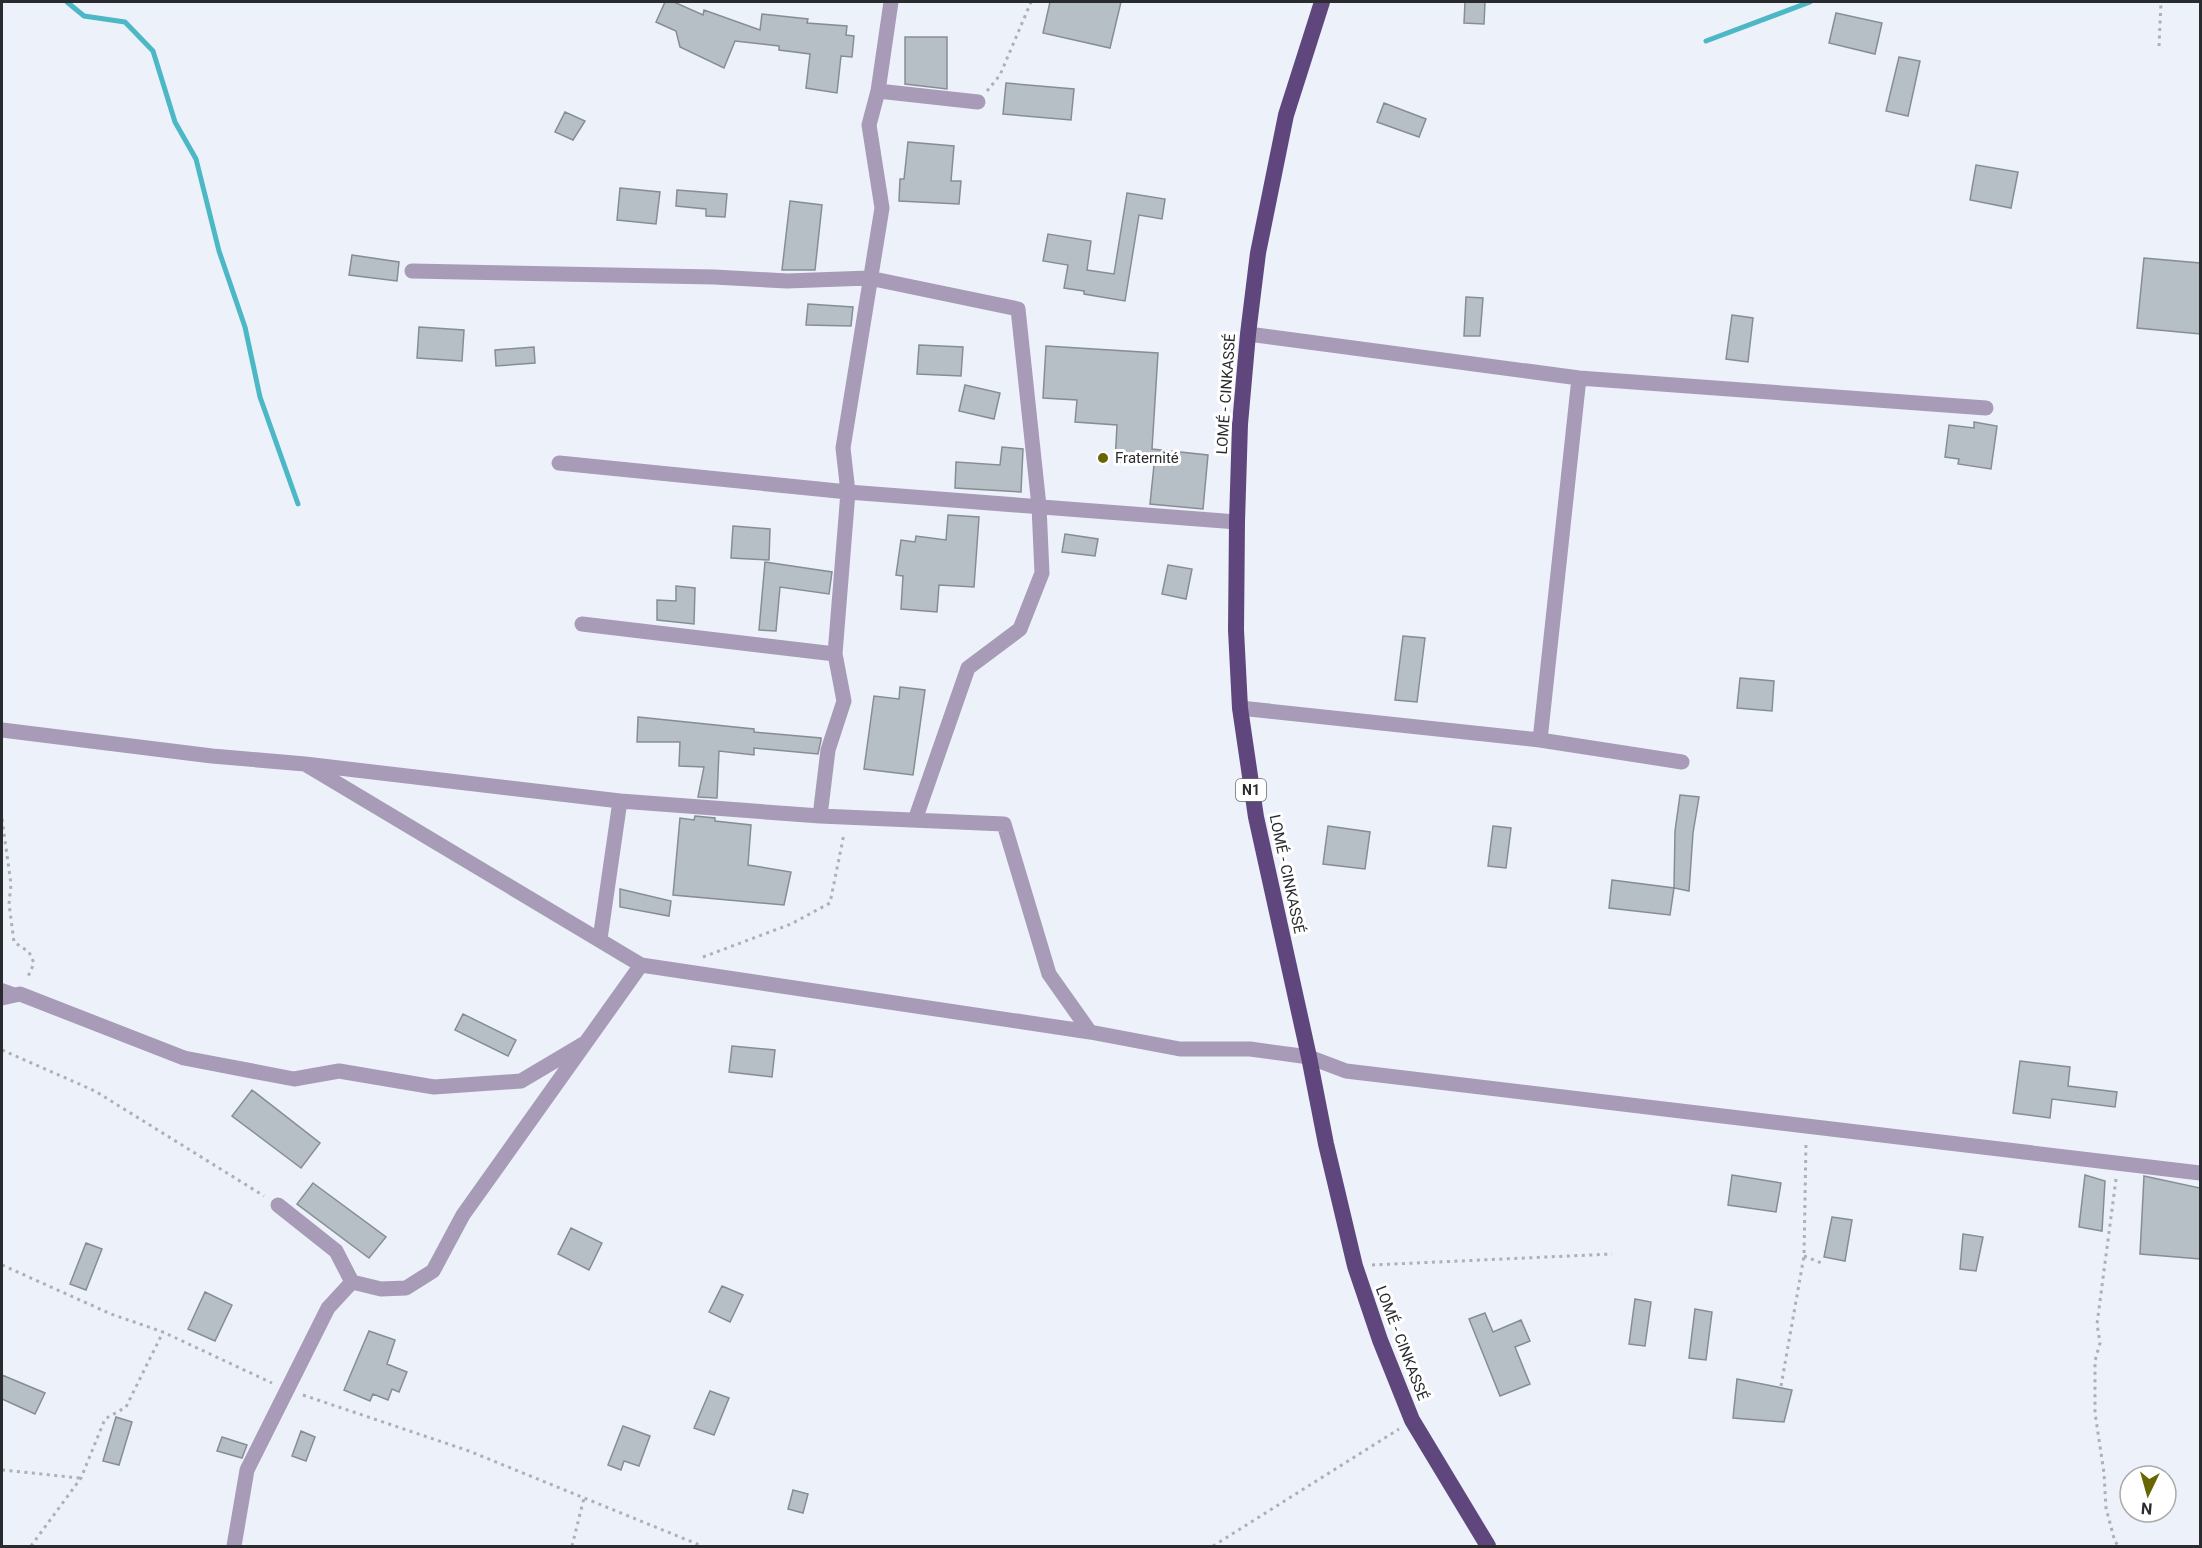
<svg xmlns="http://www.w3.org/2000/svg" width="2202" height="1548" font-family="Roboto,sans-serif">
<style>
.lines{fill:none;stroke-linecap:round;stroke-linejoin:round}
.stream{stroke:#4db8c5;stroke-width:5}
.building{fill:#b6bfc5;stroke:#868e94;stroke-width:1.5}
.path{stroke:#adb0b7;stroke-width:3;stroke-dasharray:3 4.5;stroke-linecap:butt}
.service{stroke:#a79bb8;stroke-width:8}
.minor{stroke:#a79bb8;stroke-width:15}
.trunk{stroke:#5f477e;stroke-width:16}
.poi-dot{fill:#676600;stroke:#fff;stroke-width:2}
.labels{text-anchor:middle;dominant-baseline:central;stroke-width:6;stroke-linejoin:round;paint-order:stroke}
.shield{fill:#fff;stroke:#6a6b6d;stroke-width:1.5}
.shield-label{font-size:14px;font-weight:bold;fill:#2a2b2f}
.street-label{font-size:15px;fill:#2a2b2f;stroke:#fff}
.poi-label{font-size:15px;fill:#2a2b2f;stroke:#fff;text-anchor:start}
</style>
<rect width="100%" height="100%" fill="#edf1fa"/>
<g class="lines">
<!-- stream -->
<path class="stream" d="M67,2L84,16L125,22L153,51L175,122L196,159L219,251L245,327L260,397L298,504
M1706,41L1810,2"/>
</g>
<!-- building -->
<path class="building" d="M665,2H674L703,15L704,10L760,30L762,14L808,19L807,23L847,26L846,35L854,36L852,57L841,56L837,93L806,88L810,54L779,50V46L735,41L724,68L680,47L676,31L656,22Z
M1050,2H1121L1110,48L1043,33Z
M1465,2H1485L1484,24L1464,23Z
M1836,13L1882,23L1875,54L1829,43Z
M905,37H947V89L905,84Z
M1899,57L1920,61L1908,116L1886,111Z
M1006,83L1074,89L1071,120L1003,114Z
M1384,103L1426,119L1419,137L1377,122Z
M565,112L585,121L573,140L555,132Z
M908,142L954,146L951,181H961L959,204L899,201L900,179H904Z
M1976,165L2018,172L2011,208L1970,200Z
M620,188L660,192L656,224L617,220Z
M677,190L727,194L725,217L706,216V209L676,206Z
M1127,193L1165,199L1162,219L1139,215L1125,301L1084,294V291L1064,288L1068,265L1043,261L1048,234L1091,241L1087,270L1114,274Z
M790,201L822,205L815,270H782Z
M352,255L399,262L397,281L349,275Z
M2144,258L2200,263V334L2137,328Z
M1466,297L1483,298L1480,336H1464Z
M808,304L853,307L851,326L806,325Z
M1732,315L1753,318L1748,362L1726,359Z
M419,327L464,330L462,361L417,358Z
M919,345L963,347L961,376L917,374Z
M1046,346L1158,353L1152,449L1208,455L1203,509L1150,504L1154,465L1115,462L1117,425L1075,422L1077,400L1043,398Z
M534,347L535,363L496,366L495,350Z
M965,385L1000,393L994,419L959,411Z
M1974,422L1997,426L1991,469L1958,464L1959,459L1945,457L1949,425L1974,428Z
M1002,447L1023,449L1021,492L955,488L956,462L1000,465Z
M948,515L979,517L974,587L939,585L937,612L901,609L903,576L896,575L901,540L915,542L916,536L946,540Z
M733,526L770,529L769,560L731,558Z
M1065,534L1098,539L1095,556L1062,552Z
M765,562L832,572L829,594L780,587L776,631L759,630Z
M1168,565L1192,569L1186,599L1162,594Z
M676,586L695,588L694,624L657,620V600L676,601Z
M1403,636L1425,638L1417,702L1395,700Z
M1740,678L1774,681L1772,711L1737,708Z
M900,687L925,690L913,775L864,769L874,696L899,699Z
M638,717L754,729V732L821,738V740L818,754L754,748V755L719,751L717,798L698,797L704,767L679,766L680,742H637Z
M1680,795L1699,797L1693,833L1689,891L1674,888L1675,831Z
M695,816L715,818V821L751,825L748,865L791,872L784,905L673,895L680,818L694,820Z
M1328,826L1370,832L1365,869L1323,864Z
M1493,826L1511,828L1506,868L1488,866Z
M1612,880L1674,888L1670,915L1609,908Z
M620,889L671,901L669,916L620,907Z
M463,1014L516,1040L508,1056L455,1030Z
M732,1046L775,1050L772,1077L729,1072Z
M2020,1061L2070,1067L2068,1086L2117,1092L2115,1107L2052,1099L2050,1118L2013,1113Z
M252,1090L320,1143L301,1168L232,1116Z
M1732,1175L1781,1183L1776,1212L1728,1205Z
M2085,1175L2105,1181L2102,1231L2079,1227Z
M2144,1176L2200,1188V1259L2140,1254Z
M313,1183L386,1237L369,1258L297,1204Z
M1832,1217L1852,1220L1845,1261L1824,1257Z
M571,1228L602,1243L589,1270L558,1254Z
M1963,1234L1983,1237L1976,1271L1960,1269Z
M86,1243L102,1249L86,1290L70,1284Z
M722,1286L743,1295L730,1322L709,1312Z
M205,1292L232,1305L215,1341L188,1329Z
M1635,1299L1651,1302L1645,1346L1629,1344Z
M1695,1309L1712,1312L1706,1360L1689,1358Z
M1485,1313L1493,1332L1521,1320L1530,1341L1515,1347L1530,1384L1500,1396L1469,1319Z
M369,1331L395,1340L387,1364L407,1372L399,1392L392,1389L388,1400L373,1394L370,1401L344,1390Z
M2,1375L45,1393L35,1414L2,1399Z
M1737,1379L1792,1390L1784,1422L1733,1418Z
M710,1391L729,1398L714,1435L694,1428Z
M116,1417L132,1422L119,1465L103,1461Z
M623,1426L650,1436L639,1466L624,1461L621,1470L608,1465Z
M301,1431L315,1437L306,1461L292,1456Z
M222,1437L247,1445L242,1458L217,1451Z
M793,1490L808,1494L803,1513L788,1509Z"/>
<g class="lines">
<!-- path -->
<path class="path" d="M2159,46L2161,2
M987,91L1000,75L1031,2
M2,819L11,884L9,904L14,942L29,952L34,963L27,979
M703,957L791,924L830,903L844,834
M2,1050L95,1091L264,1196
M2116,1179L2097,1324L2100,1343L2095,1361V1413L2104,1473L2106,1508L2115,1542L2119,1546
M1804,1256L1824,1264
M2,1265L111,1314L163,1332L272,1383
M1372,1265L1612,1254
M1781,1386L1804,1256L1806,1142
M303,1395L469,1451L702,1546
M2,1470L80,1478
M31,1546L81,1478L105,1419L126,1407L163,1332
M572,1546L584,1498
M1213,1546L1399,1429"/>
<!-- service -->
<path class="service" d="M2,987L16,992"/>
<!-- minor -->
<path class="minor" d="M878,91L978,102
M412,271L714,277L787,281L869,278L1018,309L1039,506L1042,573L1020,629L968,668L915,820
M1248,334L1579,378
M559,463L848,492L1237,522
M582,624L835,654
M1240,708L1540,740L1682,762
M2,730L212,756L305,764L620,801L820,816L1004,824L1049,974L1090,1032
M1540,740L1579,378L1986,408
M305,764L641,965L1090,1032L1180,1049H1250L1309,1057L1346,1071L2200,1173
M820,816L828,750L844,701L835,654L848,492L843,448L882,208L869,125L878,91L891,2
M600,939L620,801
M2,998L20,994L184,1058L294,1079L339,1071L434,1087L521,1081L585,1043
M278,1205L336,1251L352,1282L381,1289L406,1288L433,1271L463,1215L641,965
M234,1546L247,1470L328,1308L352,1282"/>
<!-- trunk -->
<path class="trunk" d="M1322,2L1286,115L1258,253L1248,334L1240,424L1237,522L1236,630L1240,708L1256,817L1309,1057L1326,1144L1355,1266L1380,1340L1412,1420L1488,1546"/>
</g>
<!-- markers -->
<circle class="poi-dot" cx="1103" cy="458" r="6"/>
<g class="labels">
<!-- shield labels -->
<rect class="shield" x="1236" y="779" width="30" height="22" rx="4.5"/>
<g class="shield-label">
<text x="1251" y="790">N1</text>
</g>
<!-- street labels -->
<g class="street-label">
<text transform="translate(1226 394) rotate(-86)">LOMÉ - CINKASSÉ</text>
<text transform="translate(1287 874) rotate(78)">LOMÉ - CINKASSÉ</text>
<text transform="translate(1402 1343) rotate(69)">LOMÉ - CINKASSÉ</text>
</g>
<!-- poi labels -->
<g class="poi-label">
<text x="1115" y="458">Fraternité</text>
</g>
</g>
<!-- border -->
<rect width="2202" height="1548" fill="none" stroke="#2a2b2f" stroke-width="6"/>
<!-- north arrow -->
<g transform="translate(2148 1494) rotate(185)"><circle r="28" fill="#ffffff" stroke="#aaaaac" stroke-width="1.5"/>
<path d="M0-4.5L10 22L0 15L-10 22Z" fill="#676600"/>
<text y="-9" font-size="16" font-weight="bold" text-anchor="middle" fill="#2a2b2f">N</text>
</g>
</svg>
